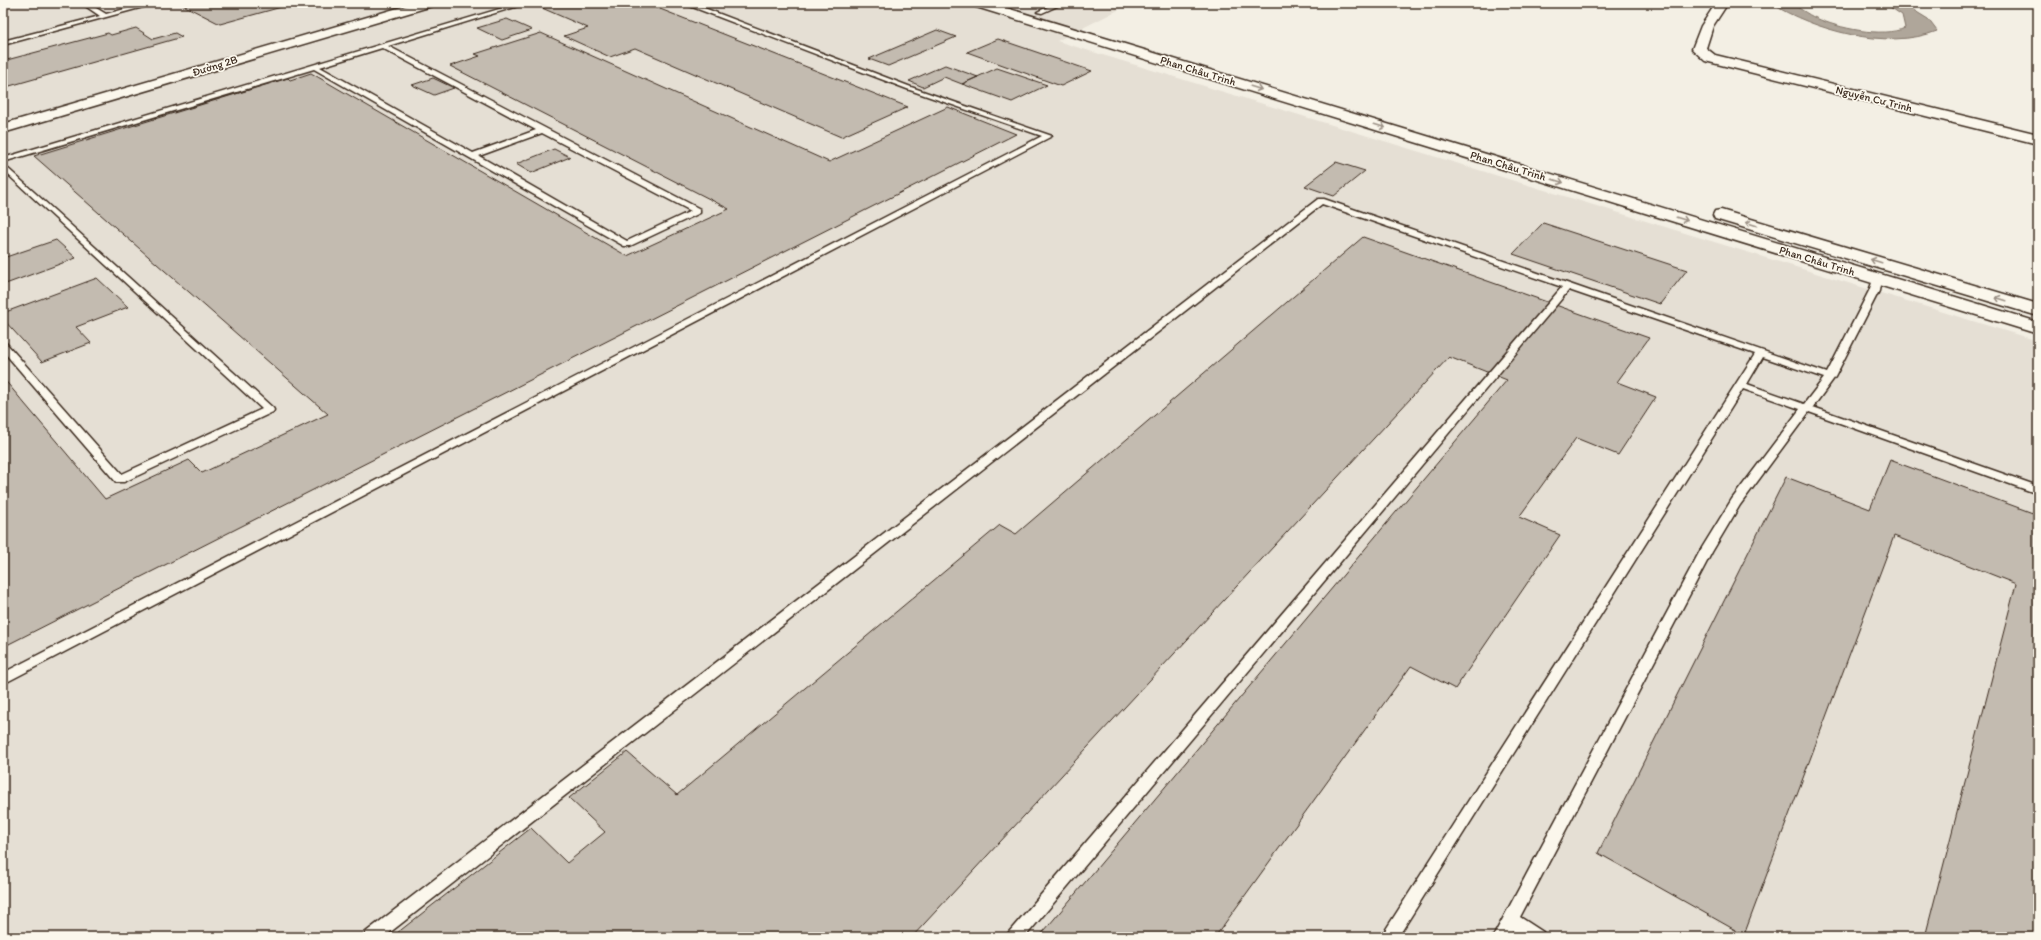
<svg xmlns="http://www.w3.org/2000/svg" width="2041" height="940" font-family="Itim,sans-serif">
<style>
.built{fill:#e5dfd4}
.water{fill:#afa69a;stroke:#817468}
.building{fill:#c3bbb0;stroke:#3b2a1e}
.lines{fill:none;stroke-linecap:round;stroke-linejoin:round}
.service-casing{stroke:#3b2a1e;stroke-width:3}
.minor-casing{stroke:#3b2a1e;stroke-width:3}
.service{fill:#fbf7ec;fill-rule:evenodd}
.minor{fill:#fbf7ec;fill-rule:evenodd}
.oneway{stroke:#9b9085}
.labels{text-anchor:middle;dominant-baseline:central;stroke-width:3.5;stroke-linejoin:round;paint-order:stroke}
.far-street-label{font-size:11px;fill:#3b2a1e;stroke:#fbf7ec}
</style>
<rect width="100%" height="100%" fill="#f3efe4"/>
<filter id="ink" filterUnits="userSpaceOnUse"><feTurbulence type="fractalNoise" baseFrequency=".025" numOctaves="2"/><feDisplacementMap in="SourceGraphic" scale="8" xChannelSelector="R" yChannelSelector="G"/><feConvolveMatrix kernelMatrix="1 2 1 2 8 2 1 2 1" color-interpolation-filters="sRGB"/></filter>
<g filter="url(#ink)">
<!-- built -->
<path class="built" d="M3,3H1132L1057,41L2038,341V937H3Z"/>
<!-- water -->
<path class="water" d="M1770,3C1776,3 1783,2 1789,3C1796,5 1808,15 1816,18C1837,28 1883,38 1905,28L1902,15L1884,3H1902L1928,19L1937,31C1887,51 1814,30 1770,3Z"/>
<!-- building -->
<path class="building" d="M185,3H296L220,24L181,4Z
M559,3H645L908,107L841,137L635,48L610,57L564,36L588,28L542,8Z
M507,19L532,30L502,40L477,28Z
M136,28L153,39L175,33L182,37L6,87L3,84V61L108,33L111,35Z
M937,30L956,37L888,66L869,59Z
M541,33L829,162L948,107L1016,134L3,647V378L105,499L189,460L202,473L328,414L34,156L288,78L290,80L311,73L627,256L729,209L450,66L480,56L475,54Z
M998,39L1092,71L1061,86L967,52Z
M945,65L978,77L962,84L944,77L923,87L909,81Z
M997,68L1047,85L1012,102L962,84Z
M433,78L454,88L434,95L412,85Z
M554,149L570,157L531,173L516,164Z
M1336,162L1365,171L1334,196L1305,186Z
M1543,223L1687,270L1660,304L1513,254Z
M1363,237L1649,338L1617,382L1656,397L1618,455L1576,438L1519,517L1560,535L1455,689L1411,666L1215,937H1039L1507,380L1449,357L912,937H392L531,828L567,863L605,832L569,798L627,752L677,795L1000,525L1016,534Z
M56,240L76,258L3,285V258Z
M97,278L128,307L76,327L91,343L42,362L3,319V313Z
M1890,460L2038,515V937H1925L2016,584L1894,536L1744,935L1598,853L1786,477L1870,509Z"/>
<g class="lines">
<defs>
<path id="service" d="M81,3H88L106,14L148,3H158L3,45V41L100,16Z
M519,3H528L388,46L700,209V213L630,246H624L314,69L3,162V158ZM382,48L536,130L473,153L320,67ZM542,133L691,211L627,241L479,156Z
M682,3H691L911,87L1052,136L3,684V673L1042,136L907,89Z
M1056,3H1064L1042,13L1037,12Z
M3,164L273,408L274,410L273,412L124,482H116L3,351V342L6,343L122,474L262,409L3,170Z
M1318,199H1324L1827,373L1869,291L1874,277H1880L1881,279L1879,291L1835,377L1813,407L2038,486V494L1809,412L1740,505L1712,552L1520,917L1543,932L1545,937H1523L1513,931L1509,937H1493L1700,551L1732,499L1800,409L1743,389L1398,937H1381L1755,354L1569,290L1025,937H1007L1009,932L1562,287L1322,204L384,937H364L366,932ZM1763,357L1824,378L1804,404L1747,384Z"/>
<path id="minor" d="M415,3H434L432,6L3,133V124Z
M971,3H990L2038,322V334L973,6Z
M1716,3H1728L1713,26L1706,48L1715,55L2038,134V144L1705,61L1692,49L1701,26Z
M1721,210L2038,304V316L1715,219L1713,215L1715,211Z"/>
</defs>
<!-- service casing -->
<use href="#service" class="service-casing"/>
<!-- minor casing -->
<use href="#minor" class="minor-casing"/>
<!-- service -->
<use href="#service" class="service"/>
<!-- minor -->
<use href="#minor" class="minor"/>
</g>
<!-- one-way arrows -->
<defs><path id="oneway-shaft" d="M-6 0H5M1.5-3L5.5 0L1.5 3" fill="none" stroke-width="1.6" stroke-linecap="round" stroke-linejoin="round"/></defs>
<g class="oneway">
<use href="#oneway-shaft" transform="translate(1256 88) rotate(17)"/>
<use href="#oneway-shaft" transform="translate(1380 126) rotate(17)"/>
<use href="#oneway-shaft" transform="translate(1558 181) rotate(17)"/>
<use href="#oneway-shaft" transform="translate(1682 219) rotate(17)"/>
<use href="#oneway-shaft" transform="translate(1751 224) rotate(-163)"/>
<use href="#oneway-shaft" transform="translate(1876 261) rotate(-163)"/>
<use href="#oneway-shaft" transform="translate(2001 299) rotate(-163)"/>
</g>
</g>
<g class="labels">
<!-- far-street labels -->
<g class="far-street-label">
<text transform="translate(215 66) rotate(-17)">Đường 2B</text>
<text transform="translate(1198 71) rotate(17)">Phan Châu Trinh</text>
<text transform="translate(1874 99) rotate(14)">Nguyễn Cư Trinh</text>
<text transform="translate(1508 166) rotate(17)">Phan Châu Trinh</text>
<text transform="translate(1817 261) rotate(17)">Phan Châu Trinh</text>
</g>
</g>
<!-- margin -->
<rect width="2041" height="940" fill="none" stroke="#fbf7ec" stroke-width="16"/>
<rect x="8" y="8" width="2025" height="924" fill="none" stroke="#3b2a1e" stroke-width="1.5" filter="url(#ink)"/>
</svg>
